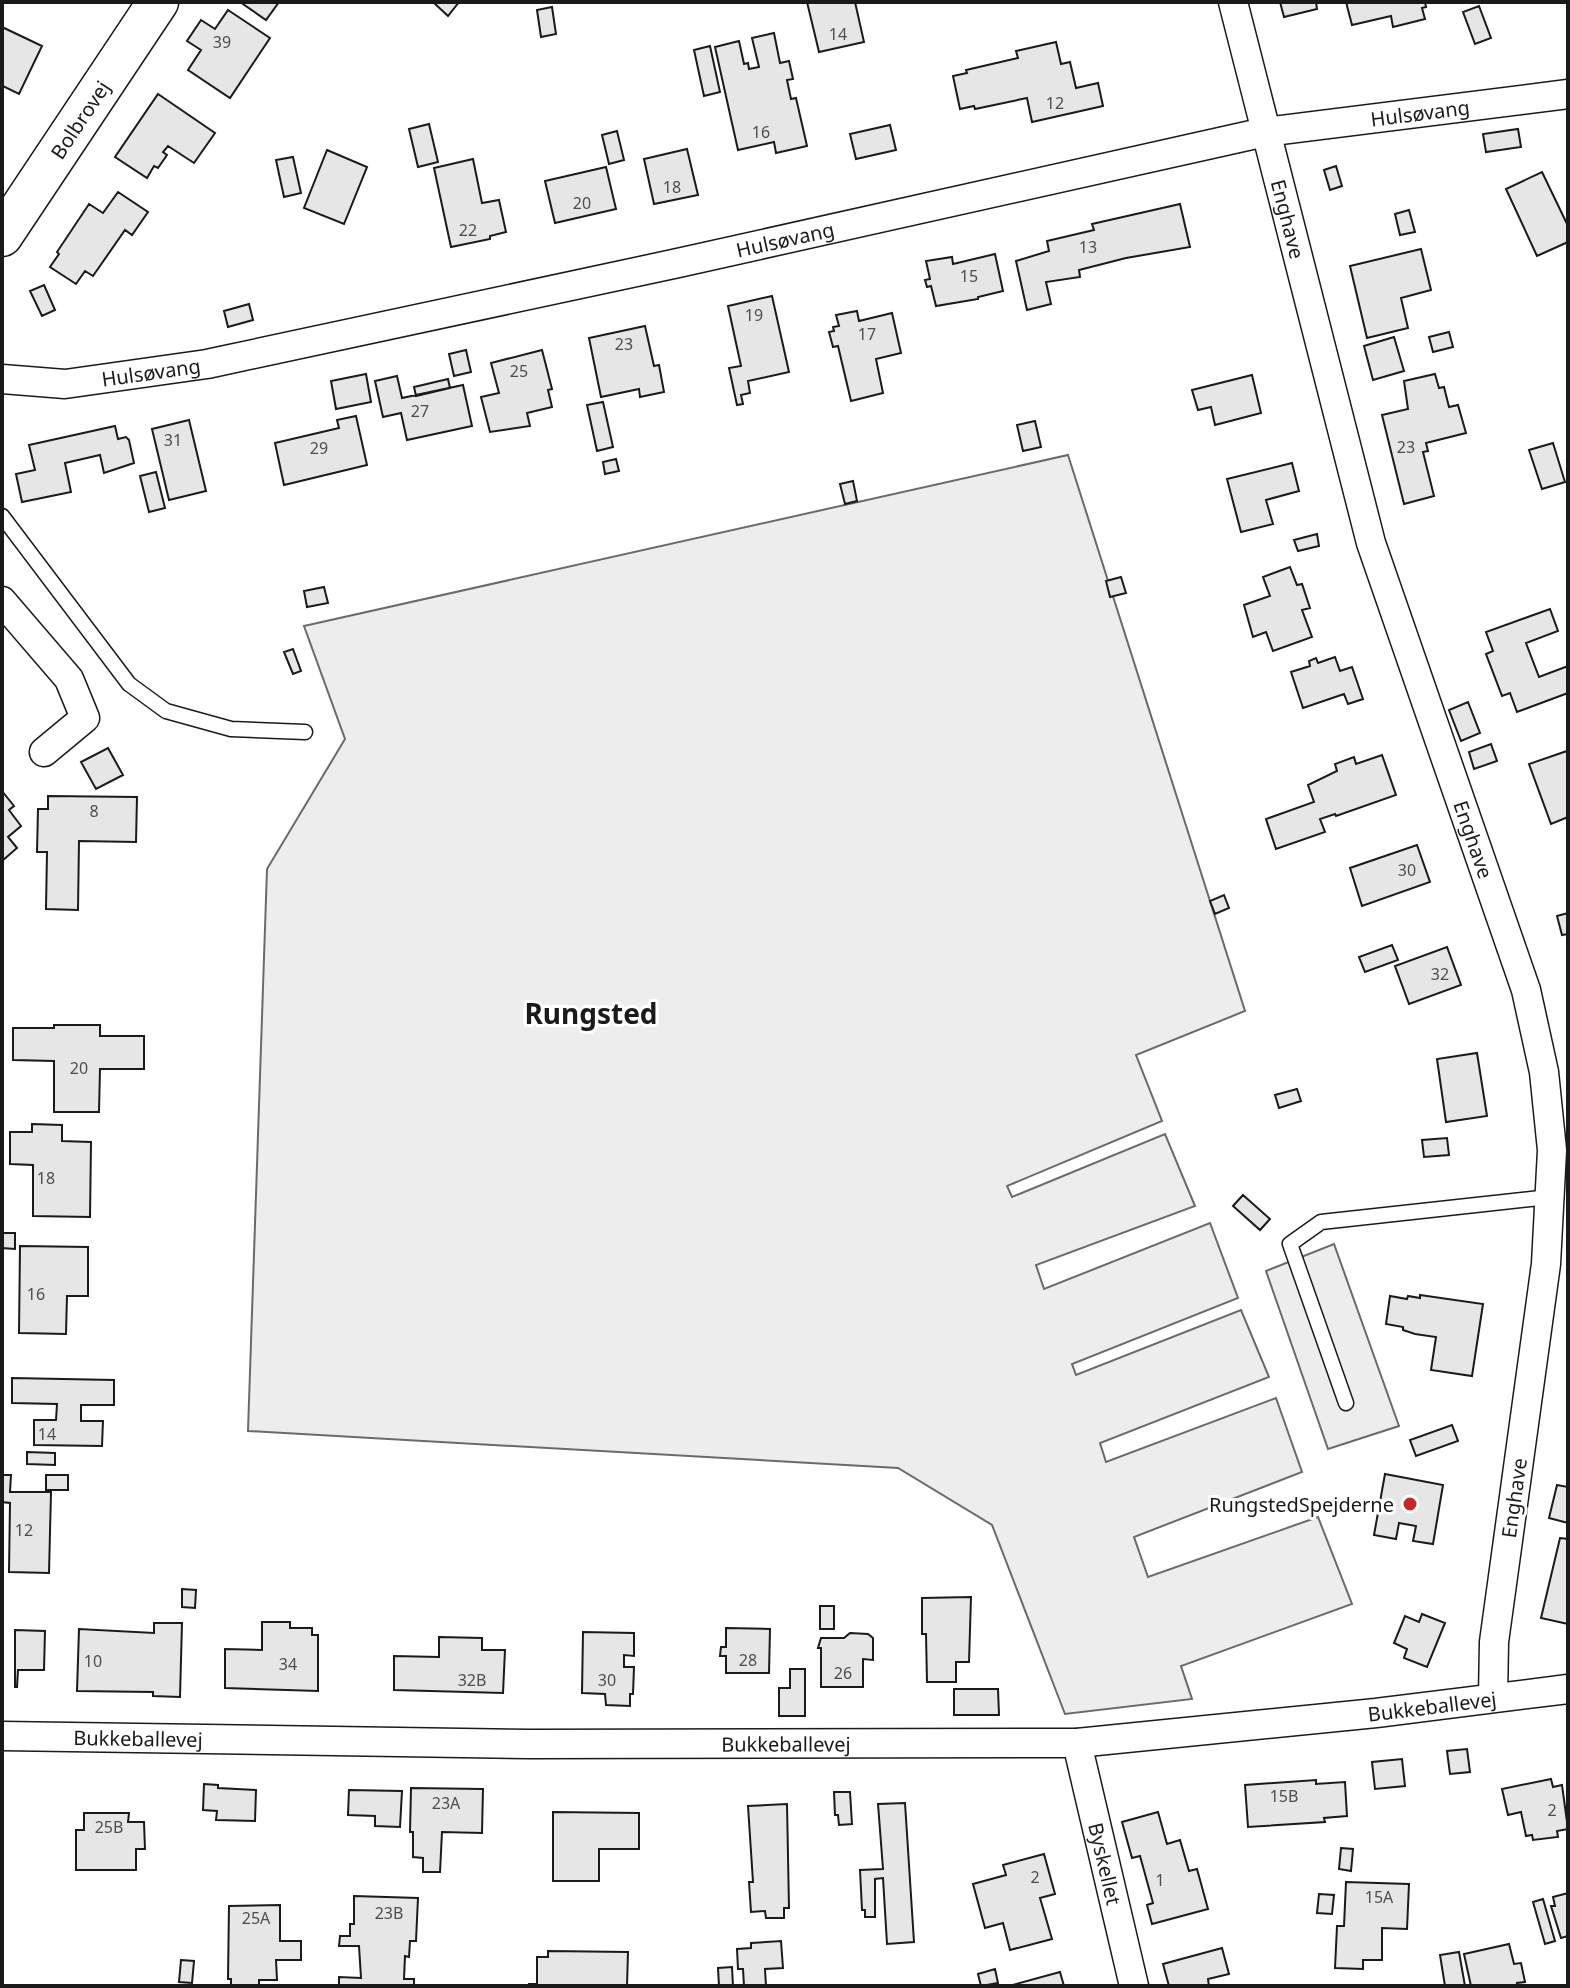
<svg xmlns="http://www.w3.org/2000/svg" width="1570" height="1988" font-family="'Noto Sans',sans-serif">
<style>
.built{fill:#ededed;stroke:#6a6a6a;stroke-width:2}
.building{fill:#e6e6e6;stroke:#1a1a1a;stroke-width:2}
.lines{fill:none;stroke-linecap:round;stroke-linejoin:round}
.lane-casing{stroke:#1a1a1a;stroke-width:17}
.street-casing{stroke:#1a1a1a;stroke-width:31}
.secondary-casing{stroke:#1a1a1a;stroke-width:43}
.lane{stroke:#fff;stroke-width:14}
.street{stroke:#fff;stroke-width:28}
.secondary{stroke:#fff;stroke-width:40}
.poi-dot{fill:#c62828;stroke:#fff;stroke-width:3}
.labels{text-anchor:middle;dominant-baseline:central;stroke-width:6;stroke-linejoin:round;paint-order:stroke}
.number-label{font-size:16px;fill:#4d4d4d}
.street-label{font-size:20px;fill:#1a1a1a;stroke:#fff}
.poi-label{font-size:20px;fill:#1a1a1a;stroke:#fff;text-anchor:end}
.district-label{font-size:28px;font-weight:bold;fill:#1a1a1a;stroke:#fff}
</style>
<rect width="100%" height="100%" fill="#fff"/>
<!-- built -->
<path class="built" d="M1068,455L1245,1011L1136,1055L1162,1121L1007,1186L1012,1197L1165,1134L1195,1206L1036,1265L1044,1289L1210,1223L1238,1298L1072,1364L1076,1375L1241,1310L1269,1377L1100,1443L1106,1462L1276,1398L1302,1472L1134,1537L1148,1577L1318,1517L1352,1604L1181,1666L1192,1699L1065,1714L992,1525L898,1468L248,1431L267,869L345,739L304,626Z
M1334,1244L1399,1426L1328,1449L1266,1271Z"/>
<!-- building -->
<path class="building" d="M240,2H279L266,20Z
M433,2H459L448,16Z
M807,2H855L864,42L819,52Z
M1280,2H1316L1317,9L1284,17Z
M1346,2H1425L1426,7L1422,8L1425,19L1393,27L1391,16L1352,25Z
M1479,6L1491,38L1475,44L1463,12Z
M552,7L556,34L541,37L537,10Z
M228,10L270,38L230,98L188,70L201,50L187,41L201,20L215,29Z
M2,27L42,46L19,94L3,86L2,88Z
M774,33L780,63L789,61L793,79L787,80L791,99L796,98L807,146L776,153L774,142L738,150L715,47L739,41L744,64L748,63L749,69L759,67L752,38Z
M1056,42L1061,64L1070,62L1076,88L1098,83L1103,106L1032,122L1027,98L975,109L974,106L960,109L953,76L967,73L966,70L1018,58L1016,51Z
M710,46L720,92L704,96L694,50Z
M158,94L215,133L194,163L168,146L163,152L167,155L158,168L154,166L147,178L115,157Z
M429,124L438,162L418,167L409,129Z
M890,125L896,150L856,159L850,134Z
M1518,129L1521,147L1486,152L1483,134Z
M617,131L624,160L609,164L602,135Z
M687,149L698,195L654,204L644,159Z
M327,150L367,167L344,224L304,208Z
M293,157L301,193L284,197L276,160Z
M473,159L482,203L499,200L506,232L490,236V239L451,247L434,168Z
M1336,166L1342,186L1330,190L1324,170Z
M606,167L616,209L555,223L545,181Z
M1542,172L1568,226V242L1537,256L1506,189Z
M118,192L148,212L132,235L125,230L93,276L85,271L76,284L50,267L59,254L57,252L89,204L103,213Z
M1180,204L1190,247L1126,258L1079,270L1080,277L1046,282L1051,304L1027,310L1016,261L1049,251L1047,241L1094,230L1092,224Z
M1409,210L1415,232L1400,235L1395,214Z
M1421,249L1431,290L1401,298L1408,328L1367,338L1350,266Z
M995,254L1003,291L978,297V299L936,306L931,286L927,287L925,280L930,279L926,261L952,257L953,264Z
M44,285L55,310L42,316L30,291Z
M772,296L789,372L748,381L750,393L741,395L743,404L737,405L729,368L741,366L728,306Z
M249,304L253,320L228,327L224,311Z
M857,311L859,321L892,313L901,353L876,359L883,393L851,401L838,346L833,347L829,332L834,331L833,327L839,326L836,315Z
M645,326L654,366L659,365L664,392L640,397L639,389L601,397L589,338Z
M1449,332L1453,347L1433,352L1429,337Z
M1394,337L1404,371L1373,380L1364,346Z
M466,350L471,372L454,376L449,354Z
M542,350L552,389L548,390L552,407L527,413L530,426L490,432L481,397L499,393L491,363Z
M366,374L371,402L336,409L331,381Z
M1435,374L1439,388L1444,387L1449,407L1458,405L1466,433L1426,443L1428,451L1423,452L1434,496L1404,504L1382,415L1408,409L1404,381Z
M1252,375L1261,413L1215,425L1211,407L1198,410L1192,390Z
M397,376L402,398L463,385L472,426L407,440L401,413L383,417L375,381Z
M448,379L450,388L416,396L414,387Z
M603,402L613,447L597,451L587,405Z
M356,416L367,465L284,485L275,443L339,428L337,420Z
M189,420L206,491L169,500L152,429Z
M1035,421L1041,447L1023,451L1017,425Z
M115,426L118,439L126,437L129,440L134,463L104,473L100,455L65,463L71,492L22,502L16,474L35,470L29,445Z
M1553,443L1565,482L1542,489L1529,450Z
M616,459L619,471L605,474L603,462Z
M1292,463L1299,491L1266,500L1273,524L1241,532L1227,479Z
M156,472L165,508L149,512L140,476Z
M853,481L857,501L845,504L840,484Z
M1317,534L1319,546L1298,551L1294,540Z
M1290,567L1297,585L1302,584L1310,608L1302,610L1312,637L1273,651L1266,632L1253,637L1244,605L1270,596L1263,577Z
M1121,577L1126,593L1110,597L1106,581Z
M324,587L328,603L307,607L304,591Z
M1550,609L1558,631L1526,643L1539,677L1568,666V693L1517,712L1510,693L1502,696L1486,654L1493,651L1486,632Z
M293,649L301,671L293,674L284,652Z
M1335,657L1340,671L1352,667L1363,699L1348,704L1344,694L1303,708L1291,672L1310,666L1309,661L1316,658L1318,663Z
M1468,702L1480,733L1461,741L1449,710Z
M1491,744L1497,761L1474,769L1469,752Z
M108,748L123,775L96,789L81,762Z
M1567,751L1568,817L1551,824L1529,764Z
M1382,755L1396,795L1336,816L1335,814L1320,819L1325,832L1276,849L1266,819L1314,802L1308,785L1337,771L1335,764L1354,757L1356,764Z
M2,791L14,806L9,810L21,826L8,837L17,848L2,861Z
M48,796L137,797L136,842L79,841L78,910L46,909L47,852H37L38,809H48Z
M1417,845L1430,882L1362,906L1350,868Z
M1224,895L1229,908L1215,914L1210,901Z
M1568,913V934L1562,935L1557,916Z
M1392,945L1398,960L1365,972L1359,957Z
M1447,947L1461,985L1409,1004L1395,966Z
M54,1025H100V1036H144V1069H100L99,1112H54V1061L13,1060V1028H54Z
M1477,1053L1487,1116L1446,1122L1437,1059Z
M1297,1089L1301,1101L1279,1108L1275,1095Z
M32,1124L62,1125V1141L91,1142L90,1217L33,1216V1165L10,1164V1132H32Z
M1447,1138L1449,1155L1424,1157L1422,1140Z
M1243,1195L1270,1219L1260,1230L1233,1206Z
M2,1233H15V1249L2,1248Z
M20,1246L88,1247V1296H67L66,1334L19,1333Z
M1420,1295L1483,1304L1472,1376L1431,1370L1436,1337L1415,1334L1403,1330V1327L1386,1324L1390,1296L1407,1299L1408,1296L1420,1298Z
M12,1378L114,1380V1405H81V1421H103L102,1446L34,1445V1420H56L57,1404L12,1403Z
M1452,1425L1458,1441L1416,1456L1410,1440Z
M27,1452L55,1453V1465L27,1464Z
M1385,1474L1443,1485L1433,1544L1413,1541L1416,1526L1399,1523L1396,1539L1374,1535Z
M2,1475H11L10,1492H51L49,1573L9,1572L10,1503L2,1502Z
M46,1475H68V1490H46Z
M1557,1485L1568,1487V1523L1549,1518Z
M1560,1538L1568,1539V1624L1541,1618Z
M182,1589L196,1590L195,1608L182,1607Z
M971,1597L969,1662H956V1682H927L926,1634H922V1598Z
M820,1606H834V1629H820Z
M1422,1614L1445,1623L1427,1667L1404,1658L1407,1649L1394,1643L1405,1616L1419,1622Z
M262,1622H290V1628H312V1635H318V1691L225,1688V1649L262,1650Z
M154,1623H182L180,1697L153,1696V1692L77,1691L79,1629L154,1633Z
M726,1628L770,1629L769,1673H726V1656H720L721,1647H726Z
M15,1630L45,1631L44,1670H18L17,1687H15Z
M583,1632L634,1633V1656L624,1655V1667H634L633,1694H630V1706L606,1705L605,1694L582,1693Z
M850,1633L868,1634L873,1638V1660L863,1659V1687H821V1648H818L821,1638H844Z
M439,1637L482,1638V1650H505L503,1693L394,1690V1656L439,1657Z
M790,1669H805V1716H779V1688H790Z
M954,1689H998L999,1715H954Z
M1467,1749L1470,1772L1450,1774L1447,1751Z
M1402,1759L1405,1786L1375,1789L1372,1762Z
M1551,1779L1553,1787L1562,1785L1568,1829L1557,1831L1558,1837L1533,1840L1532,1835L1526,1836L1521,1812L1508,1815L1502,1789Z
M1316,1780V1784L1345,1782L1347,1816L1324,1818L1325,1822L1248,1827L1245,1785Z
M204,1784L218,1785V1788L256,1790L255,1821L216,1820L217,1811L203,1810Z
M411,1788L483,1789L482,1833L442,1832L440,1872H423V1858L413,1857V1832H410Z
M349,1790L402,1791L400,1827L375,1826V1816L348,1815Z
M834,1792H850L852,1824L839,1825L838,1815H835Z
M905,1803L914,1942L887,1944L883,1878L875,1879V1917H865V1910H862L860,1870L883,1869L878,1804Z
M787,1804L789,1908H784V1918H766L765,1911L751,1912L749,1882H753L748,1806Z
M553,1812L639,1813V1849H599V1881H553Z
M1158,1812L1167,1844L1180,1840L1189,1871L1197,1869L1208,1909L1152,1924L1147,1905L1153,1903L1140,1856L1132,1858L1122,1822Z
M84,1813H129L128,1822H144L145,1849H136V1870H76V1830H84Z
M1341,1848L1353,1849L1351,1871L1339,1869Z
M1044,1854L1055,1894L1040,1898L1052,1939L1010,1950L1003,1923L985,1928L973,1884L1006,1875L1003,1865Z
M1346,1882L1409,1884L1407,1929L1382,1928V1960H1363V1969L1335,1968L1337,1926H1344Z
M1568,1893V1936L1561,1938L1551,1906H1555L1553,1897Z
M1319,1894L1334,1895L1332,1914L1317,1913Z
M354,1896L418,1898L416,1941H410L409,1957L405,1956L404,1979H414V1986H339V1977L361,1978L359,1946H339L340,1936H350V1924H354Z
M1543,1899L1555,1941L1545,1944L1533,1902Z
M280,1905V1941H301V1960H276L277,1980H259V1986H231V1979H228L229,1906Z
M781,1941L783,1968L765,1969L766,1986H744L743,1969H738L737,1949L751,1948V1943Z
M1509,1944L1514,1964L1521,1963L1525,1982L1517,1983V1986H1471L1464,1954Z
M1222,1948L1229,1974L1208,1979L1209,1986H1169L1163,1964Z
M548,1951L628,1952L627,1986H529V1984H537V1957H548Z
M1459,1952L1465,1986H1445L1440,1955Z
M181,1960L194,1961L192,1983L179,1982Z
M732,1967L733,1986H719L718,1968Z
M995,1969L998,1983L981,1986L978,1974Z
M1060,1972L1064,1986H1009Z"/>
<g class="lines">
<defs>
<path id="lane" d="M2,516L129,684L166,711L231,729L305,732
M1346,1403L1290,1244L1321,1222L1549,1197"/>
<g id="street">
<path id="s1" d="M1233,2L1371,543L1526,990L1544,1072L1552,1150L1546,1264L1494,1642L1493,1697"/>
<path id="s2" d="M2,379L65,384L207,364L678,263L1265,132L1568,94"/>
<path d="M2,601L69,679L85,718L44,752"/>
<path id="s3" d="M2,1736L530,1744L1077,1743L1376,1713L1568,1689"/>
<path id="s4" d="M1077,1743L1134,1986"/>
</g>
<g id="secondary">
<path id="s5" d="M2,236L158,2"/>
</g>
</defs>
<!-- lane casing -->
<use href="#lane" class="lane-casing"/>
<!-- street casing -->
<use href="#street" class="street-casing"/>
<!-- secondary casing -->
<use href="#secondary" class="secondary-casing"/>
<!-- lane -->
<use href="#lane" class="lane"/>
<!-- street -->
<use href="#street" class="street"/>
<!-- secondary -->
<use href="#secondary" class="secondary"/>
</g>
<!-- markers -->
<circle class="poi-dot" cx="1410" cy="1504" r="8"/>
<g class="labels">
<!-- number labels -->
<g class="number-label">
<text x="838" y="34">14</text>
<text x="222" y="42">39</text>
<text x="1055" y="103">12</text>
<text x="761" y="132">16</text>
<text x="672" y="187">18</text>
<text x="582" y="203">20</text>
<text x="468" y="230">22</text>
<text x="1088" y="247">13</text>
<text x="969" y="276">15</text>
<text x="754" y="315">19</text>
<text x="867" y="334">17</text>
<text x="624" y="344">23</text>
<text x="519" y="371">25</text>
<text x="420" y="411">27</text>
<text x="173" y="440">31</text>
<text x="1406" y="447">23</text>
<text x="319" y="448">29</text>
<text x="94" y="811">8</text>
<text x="1407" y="870">30</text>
<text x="1440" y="974">32</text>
<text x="79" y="1068">20</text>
<text x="46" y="1178">18</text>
<text x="36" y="1294">16</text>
<text x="47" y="1434">14</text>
<text x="24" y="1530">12</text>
<text x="748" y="1660">28</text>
<text x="93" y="1661">10</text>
<text x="288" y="1664">34</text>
<text x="843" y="1673">26</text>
<text x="472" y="1680">32B</text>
<text x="607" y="1680">30</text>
<text x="1284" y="1796">15B</text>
<text x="446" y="1803">23A</text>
<text x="1552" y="1810">2</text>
<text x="109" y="1827">25B</text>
<text x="1035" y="1877">2</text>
<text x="1160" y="1880">1</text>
<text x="1379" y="1897">15A</text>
<text x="389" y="1913">23B</text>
<text x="256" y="1918">25A</text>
</g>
<!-- street labels -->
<g class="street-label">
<text stroke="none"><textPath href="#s2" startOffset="1446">Hulsøvang</textPath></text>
<text stroke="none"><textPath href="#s5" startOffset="140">Bolbrovej</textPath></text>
<text stroke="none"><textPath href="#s1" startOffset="224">Enghave</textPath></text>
<text stroke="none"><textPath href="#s2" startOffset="798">Hulsøvang</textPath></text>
<text stroke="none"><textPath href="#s2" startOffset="150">Hulsøvang</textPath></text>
<text stroke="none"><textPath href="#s1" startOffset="872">Enghave</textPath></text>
<text transform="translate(1514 1498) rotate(-82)">Enghave</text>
<text stroke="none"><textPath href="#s3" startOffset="1432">Bukkeballevej</textPath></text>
<text stroke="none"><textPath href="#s3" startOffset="136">Bukkeballevej</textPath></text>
<text stroke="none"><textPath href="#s3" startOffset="784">Bukkeballevej</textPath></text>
<text stroke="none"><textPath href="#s4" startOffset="124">Byskellet</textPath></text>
</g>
<!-- poi labels -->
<g class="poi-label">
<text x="1394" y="1504">RungstedSpejderne</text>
</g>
<!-- district labels -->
<g class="district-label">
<text x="591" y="1013">Rungsted</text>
</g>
</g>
<!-- border -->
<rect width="1570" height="1988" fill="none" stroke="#1a1a1a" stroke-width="8"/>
</svg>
